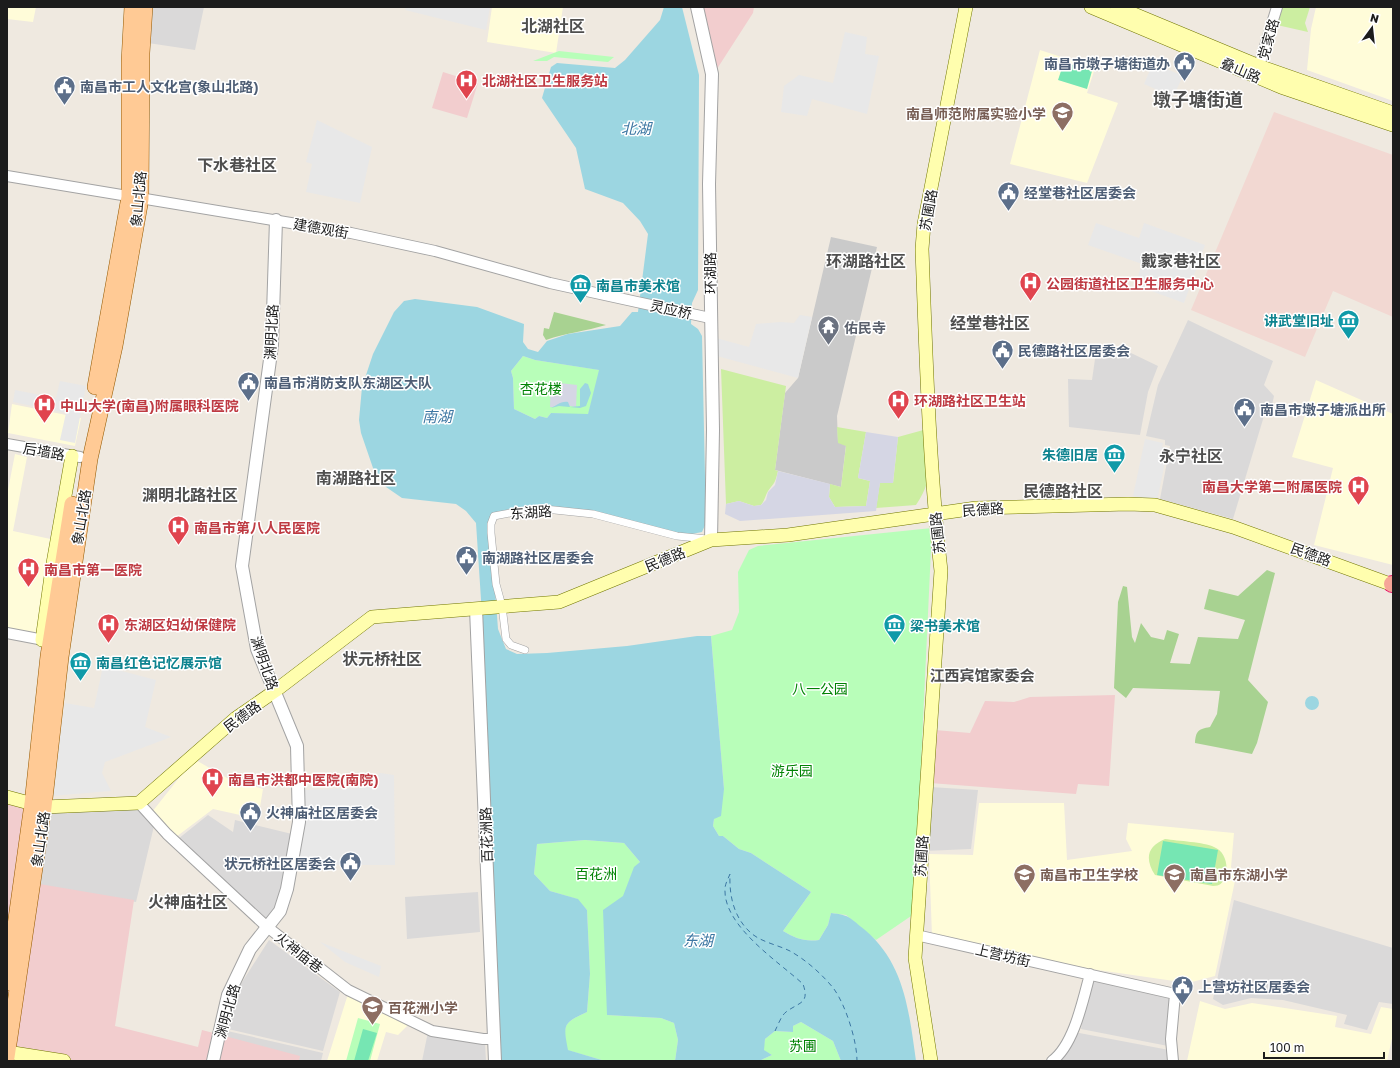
<svg xmlns="http://www.w3.org/2000/svg" width="1400" height="1068" font-family="'Golos Text','Noto Sans SC',sans-serif">
<style>
.residential{fill:#dad9d9}
.commercial{fill:#f2cdce}
.education{fill:#fffcd9}
.religious{fill:#cacaca}
.military{fill:#f2d8d2}
.grass{fill:#cceea1}
.forest{fill:#a8d291}
.park{fill:#b8feb9}
.pitch{fill:#76e6b3}
.parking{fill:#e8e8e8}
.plaza{fill:#d5d6e4}
.water{fill:#9cd6e1;fill-rule:evenodd}
.lines{fill:none;stroke-linecap:round;stroke-linejoin:round}
.ferry{stroke:#3c77a3;stroke-width:1;stroke-dasharray:5 4;stroke-linecap:butt}
.pedestrian-casing{stroke:#a3a3a3;stroke-width:8}
.minor-casing{stroke:#a3a3a3;stroke-width:12}
.tertiary-casing{stroke:#a3a3a3;stroke-width:14}
.secondary-casing{stroke:#717600;stroke-width:14}
.primary-casing{stroke:#945900;stroke-width:16}
.trunk-casing{stroke:#e6146a;stroke-width:18}
.pedestrian{stroke:#fff;stroke-width:7}
.minor{stroke:#fff;stroke-width:10}
.tertiary{stroke:#fff;stroke-width:12}
.secondary{stroke:#fffeae;stroke-width:13}
.primary{stroke:#ffca95;stroke-width:15}
.trunk{stroke:#f6a598;stroke-width:16}
.labels{text-anchor:middle;dominant-baseline:central;stroke-width:3;stroke-linejoin:round;paint-order:stroke}
.street-label{font-size:14px;fill:#1c1c1c;stroke:#fff}
.service-label{font-size:14px;font-weight:bold;fill:#4e5e75;stroke:#fff;text-anchor:start}
.health-label{font-size:14px;font-weight:bold;fill:#be3a42;stroke:#fff;text-anchor:start}
.education-label{font-size:14px;font-weight:bold;fill:#785e54;stroke:#fff;text-anchor:start}
.culture-label{font-size:14px;font-weight:bold;fill:#0d838f;stroke:#fff;text-anchor:start}
.worship-label{font-size:14px;font-weight:bold;fill:#5b616d;stroke:#fff;text-anchor:start}
.park-label{font-size:14px;fill:#018304;stroke:#fff}
.water-label{font-size:15px;font-style:italic;fill:#3c77a3;stroke:#fff}
.neighbourhood-label{font-size:15px;font-weight:bold;fill:#4f4f4f;stroke:#fff}
.quarter-label{font-size:16px;font-weight:bold;fill:#4f4f4f;stroke:#fff}
.district-label{font-size:18px;font-weight:bold;fill:#4f4f4f;stroke:#fff}
</style>
<rect width="100%" height="100%" fill="#efe9e0"/>
<!-- residential -->
<path class="residential" d="M149,7H204L195,50L148,43Z
M1188,320L1273,361L1264,385L1274,396L1271,410L1264,416L1233,519L1160,499L1170,446L1165,445V440L1146,436L1158,385Z
M1097,345L1131,353L1158,366L1148,392L1140,435L1069,427L1068,379L1092,380Z
M930,787L978,790L971,849L924,851Z
M138,807L154,826L136,902L37,885L46,809Z
M208,815L233,832L235,820L292,834L281,899L267,919L178,839Z
M478,892L480,932L407,939L405,897Z
M1234,900L1393,948V1004L1379,1002L1367,1030L1344,1024L1347,1015L1283,1000L1251,998L1223,1005L1213,999Z
M269,940L340,992L323,1051L228,1029L239,987Z
M1090,978L1172,996L1168,1046L1081,1029Z
M223,1030L323,1053L321,1061H217Z
M428,1032L485,1042L486,1061H422Z
M1074,1032L1169,1050L1170,1061H1056Z"/>
<!-- commercial -->
<path class="commercial" d="M701,7H754L753,13L715,72Z
M443,72L478,83L467,118L432,108Z
M1115,695L1109,786L1078,784L1076,794L930,783L935,730L970,733L985,701L1014,702L1030,697Z
M7,802L25,807L16,880L134,900L115,1026L198,1047L202,1030L300,1056L299,1061H7Z"/>
<!-- education -->
<path class="education" d="M7,7H36L33,22L7,19Z
M492,7H563L556,53L487,42Z
M1316,7H1393V101L1307,70L1311,29Z
M1040,50L1095,68L1087,93L1118,103L1087,183L1010,164Z
M1316,380L1393,414V565L1314,545L1333,468L1292,457Z
M12,404L81,418L75,446L8,433Z
M15,454L27,457L13,531L60,541L41,644L7,637V495Z
M194,759L227,778L263,789L258,819L213,809L176,837L152,812Z
M979,803H1064L1067,860L1132,851L1126,839L1128,823L1234,833L1231,867L1236,876L1215,976L1188,983L1091,969L932,936L929,854L973,855Z
M348,994L410,1023L398,1035L386,1032L377,1061H327Z
M1200,1001L1225,1009L1252,1003L1337,1016L1335,1027L1371,1034L1381,1007L1393,1009V1034L1387,1061H1187Z"/>
<!-- religious -->
<path class="religious" d="M831,237L877,247L837,416L838,442L846,445L841,487L775,470L785,393L798,378Z"/>
<!-- military -->
<path class="military" d="M1274,112L1393,155V317L1333,291L1305,357L1191,310Z"/>
<!-- grass -->
<path class="grass" d="M1282,7H1310L1305,23L1308,32L1277,25Z
M721,369L786,386L775,470L778,471C775,483 775,482 768,491C765,496 765,500 761,505L754,506L739,501L726,504Z
M837,427L866,432L858,478L870,481L866,506L835,507L829,497L830,484L841,487L846,446L838,443Z
M927,429C929,460 935,477 916,505L876,508L880,482L893,483L898,437Z
M1165,839C1178,841 1204,842 1214,847C1225,851 1229,866 1225,876C1223,883 1220,886 1213,886L1155,875C1144,858 1148,846 1165,839Z"/>
<!-- forest -->
<path class="forest" d="M554,312L606,325C586,331 566,333 546,340L543,335L544,328L549,329Z
M1267,570L1275,573L1248,680L1268,702L1257,743L1252,754L1195,743C1196,731 1198,729 1210,727L1217,714L1220,691L1133,688L1126,698L1114,688L1118,602L1123,586L1127,587L1132,637L1135,643L1141,623L1151,637L1164,640L1167,630L1179,634L1170,663L1190,664L1198,637L1238,639L1245,620L1204,609L1209,589L1238,596Z"/>
<!-- park -->
<path class="park" d="M559,51L614,57L608,62L554,57L547,61H533Z
M523,356L535,360L600,370L588,415L551,413L547,418L539,416L535,419L514,409L513,378L511,371Z
M932,528L914,914L876,940L846,915L831,913L828,925L819,940C804,942 795,938 783,931L811,892L751,853L739,849L723,836H719L713,826L714,819L724,789L711,636L732,630L739,612L738,572L749,550L758,546Z
M585,840L624,843L640,862C619,880 612,983 607,1015L661,1018L674,1023L678,1040L675,1061H605L567,1050C563,1024 563,1023 587,1012L590,974L587,910L577,899L550,891L534,874L537,844Z
M358,1018L380,1024L370,1061H346Z
M801,1022L833,1041L841,1061H759L772,1055L763,1050L765,1039L775,1031L793,1032V1026Z"/>
<!-- pitch -->
<path class="pitch" d="M1064,62L1092,71L1087,89L1058,80Z
M1163,841L1218,850L1212,884L1157,875Z
M363,1029L377,1033L368,1061H354Z"/>
<!-- parking -->
<path class="parking" d="M406,7H490L486,30L405,10Z
M845,32L867,37L865,54L879,56L867,114L812,99L807,116L781,112L784,86L799,75L833,83Z
M1153,63L1183,76L1173,97L1144,84Z
M317,120L372,147L360,203L306,192L312,164L306,162Z
M1096,223L1139,238L1144,223L1205,245L1184,303L1135,285L1142,264L1088,245Z
M800,315L812,317L798,378L717,356L716,338L749,347L756,324L781,322L794,323Z
M60,381L86,386L75,443L60,440L66,413L13,402L15,390L56,398Z
M1145,439L1163,443L1162,447L1168,448L1157,501L1133,496Z
M103,666L156,680L145,727L171,737L105,762L102,773L111,791L50,796L65,703L94,708Z
M380,773L394,775L395,865H295L303,821L305,790L361,788L373,782Z
M320,942L381,966L379,977L345,962Z"/>
<!-- plaza -->
<path class="plaza" d="M551,382L577,385L576,407L559,404L555,407H550Z
M866,432L898,437L893,483H880L876,511L740,521L725,514L726,504L739,501L754,506L761,505L766,500L768,492L775,485L778,471L830,484L829,497L835,507L866,506L870,481L858,478Z"/>
<!-- water -->
<path class="water" d="M664,7H682L699,75L698,290L692,303L691,324L698,329L702,336L706,523L702,532L687,535L592,513L545,505L509,509L493,515L490,524L498,629L506,649L517,654L547,653L627,646L697,636H711L724,789L721,816L714,819L713,826L719,836H723L739,849L751,853L811,892L783,931C795,938 804,942 819,940L828,925L831,913C850,915 850,918 865,930C905,964 909,1012 916,1061H841L833,1041L801,1022L793,1026V1032L775,1031L765,1039L764,1050L772,1055L759,1061H675L678,1040L674,1023L661,1018L607,1015L603,910L623,896L634,867L640,862L624,843L585,840L537,844L534,874L550,891L578,899L587,910L590,974L587,1012C563,1023 563,1024 568,1050L605,1061H501L483,630L476,523L466,511L456,504L402,498L386,487L373,468L361,433L359,420L362,387L373,354L394,312L404,301L415,299L477,307L524,324L523,342L528,349L538,352L547,341L568,334L620,326L632,312H638L648,234L640,221L623,203L585,189L576,148L542,98L551,67L557,63L615,68L625,60L660,20ZM523,356L535,360L599,370L588,414L551,413L547,418L539,416L535,419L514,409L513,378L511,371Z
M585,383L588,384L591,393L586,406L580,408L559,406L551,408C556,406 560,401 568,402L570,407L580,406V389Z
M1305 703a7 7 0 1 1 14 0a7 7 0 1 1-14 0Z"/>
<g class="lines">
<!-- ferry -->
<path class="ferry" d="M775,1031C778,1025 781,1016 786,1012C799,1002 810,1004 803,984C779,962 723,926 725,889C725,884 728,879 730,874C729,896 734,918 751,933C761,942 778,945 790,951C806,960 822,974 834,989C846,1006 857,1041 857,1061"/>
<defs>
<path id="pedestrian" d="M525,650L511,645L506,639L502,606L496,584L491,533V524L494,516L521,511L545,509L593,514L677,536L707,539"/>
<path id="minor" d="M1264,70L1259,66L1277,7
M7,176L351,233L435,251L550,283L710,318
M7,444L80,457
M7,633L49,641
M139,803L167,834L266,926L348,990L432,1031L483,1039H494
M916,935L1175,994L1171,1039L1173,1061
M1052,1061C1074,1045 1083,1000 1090,974"/>
<path id="tertiary" d="M697,7L712,74L709,184L713,430L711,540
M476,609L495,1061
M213,1061L228,995L250,949L280,911L287,889L299,822L297,746L257,649L242,566L272,345L276,220"/>
<path id="secondary" d="M1091,7L1281,87L1393,125
M1117,7L1259,66L1393,113
M42,640L52,569L72,456
M7,797L44,807L139,803L236,718L275,691L372,617L559,602L711,540L788,535L976,508L1128,504L1155,505L1233,527L1393,585
M7,1052L64,1061
M931,1061L915,958L941,571C929,464 926,356 922,249L924,224L966,7"/>
<path id="primary" d="M95,387L129,197V62L132,7
M7,983L32,804L48,656L72,504
M7,1057L44,807L61,657L90,459L115,346L141,199L142,53L145,7"/>
<path id="trunk" d="M1392,584H1393"/>
</defs>
<!-- pedestrian casing -->
<use href="#pedestrian" class="pedestrian-casing"/>
<!-- minor casing -->
<use href="#minor" class="minor-casing"/>
<!-- tertiary casing -->
<use href="#tertiary" class="tertiary-casing"/>
<!-- secondary casing -->
<use href="#secondary" class="secondary-casing"/>
<!-- primary casing -->
<use href="#primary" class="primary-casing"/>
<!-- trunk casing -->
<use href="#trunk" class="trunk-casing"/>
<!-- pedestrian -->
<use href="#pedestrian" class="pedestrian"/>
<!-- minor -->
<use href="#minor" class="minor"/>
<!-- tertiary -->
<use href="#tertiary" class="tertiary"/>
<!-- secondary -->
<use href="#secondary" class="secondary"/>
<!-- primary -->
<use href="#primary" class="primary"/>
<!-- trunk -->
<use href="#trunk" class="trunk"/>
</g>
<!-- icons -->
<defs>
<symbol id="civic-pin" viewBox="-11 -11 22 30"><path d="M0 17L-7.5 6A9.5 9.5 0 1 1 7.5 6Z" fill="#5c6f8a" stroke="#fff"/><path d="M-.6-6.5H3V-4.5H.6V-3L4-1V1h2V6H-6V1h2V-1L-.6-3ZM-1.2 2.5V6h2.4V2.5Z" fill="#fff"/></symbol>
<symbol id="hospital-pin" viewBox="-11 -11 22 30"><path d="M0 17L-7.5 6A9.5 9.5 0 1 1 7.5 6Z" fill="#e0444e" stroke="#fff"/><path d="M-5-5h3v3.5h4V-5h3V5h-3V1.5h-4V5h-3Z" fill="#fff"/></symbol>
<symbol id="school-pin" viewBox="-11 -11 22 30"><path d="M0 17L-7.5 6A9.5 9.5 0 1 1 7.5 6Z" fill="#8d6e63" stroke="#fff"/><path d="M0-5L7-2L0 1L-7-2ZM-4 1L0 2.5L4 1V4Q0 6-4 4Z" fill="#fff"/></symbol>
<symbol id="museum-pin" viewBox="-11 -11 22 30"><path d="M0 17L-7.5 6A9.5 9.5 0 1 1 7.5 6Z" fill="#0f9aa8" stroke="#fff"/><path d="M0-6L6-3V-2H-6V-3ZM-5-1h2V3h-2ZM-1-1h2V3h-2ZM3-1h2V3H3ZM-6 4H6V6H-6Z" fill="#fff"/></symbol>
<symbol id="temple-pin" viewBox="-11 -11 22 30"><path d="M0 17L-7.5 6A9.5 9.5 0 1 1 7.5 6Z" fill="#6b7280" stroke="#fff"/><path d="M0-6L5-2H3V0L6.5 2.5H4V6H1.5V3h-3V6H-4V2.5H-6.5L-3 0V-2H-5Z" fill="#fff"/></symbol>
<symbol id="university-pin" viewBox="-11 -11 22 30"><path d="M0 17L-7.5 6A9.5 9.5 0 1 1 7.5 6Z" fill="#8d6e63" stroke="#fff"/><path d="M0-5L7-2L0 1L-7-2ZM-4 1L0 2.5L4 1V4Q0 6-4 4Z" fill="#fff"/></symbol>
</defs>
<g fill-rule="evenodd">
<use href="#civic-pin" x="1172" y="50" width="25" height="34"/>
<use href="#hospital-pin" x="454" y="68" width="25" height="34"/>
<use href="#civic-pin" x="52" y="74" width="25" height="34"/>
<use href="#school-pin" x="1050" y="100" width="25" height="34"/>
<use href="#civic-pin" x="996" y="180" width="25" height="34"/>
<use href="#hospital-pin" x="1018" y="270" width="25" height="34"/>
<use href="#museum-pin" x="568" y="272" width="25" height="34"/>
<use href="#museum-pin" x="1336" y="308" width="25" height="34"/>
<use href="#temple-pin" x="816" y="314" width="25" height="34"/>
<use href="#civic-pin" x="990" y="338" width="25" height="34"/>
<use href="#civic-pin" x="236" y="370" width="25" height="34"/>
<use href="#hospital-pin" x="886" y="388" width="25" height="34"/>
<use href="#hospital-pin" x="32" y="392" width="25" height="34"/>
<use href="#civic-pin" x="1232" y="396" width="25" height="34"/>
<use href="#museum-pin" x="1102" y="442" width="25" height="34"/>
<use href="#hospital-pin" x="1346" y="474" width="25" height="34"/>
<use href="#hospital-pin" x="166" y="514" width="25" height="34"/>
<use href="#civic-pin" x="454" y="544" width="25" height="34"/>
<use href="#hospital-pin" x="16" y="556" width="25" height="34"/>
<use href="#hospital-pin" x="96" y="612" width="25" height="34"/>
<use href="#museum-pin" x="882" y="612" width="25" height="34"/>
<use href="#museum-pin" x="68" y="650" width="25" height="34"/>
<use href="#hospital-pin" x="200" y="766" width="25" height="34"/>
<use href="#civic-pin" x="238" y="800" width="25" height="34"/>
<use href="#civic-pin" x="338" y="850" width="25" height="34"/>
<use href="#university-pin" x="1012" y="862" width="25" height="34"/>
<use href="#school-pin" x="1162" y="862" width="25" height="34"/>
<use href="#civic-pin" x="1170" y="974" width="25" height="34"/>
<use href="#school-pin" x="360" y="994" width="25" height="34"/>
</g>
<g class="labels">
<!-- street labels -->
<g class="street-label">
<text transform="translate(1268 39) rotate(-74)">党家路</text>
<text transform="translate(1241 70) rotate(23)">叠山路</text>
<text transform="translate(138 199) rotate(-85)">象山北路</text>
<text transform="translate(928 210) rotate(-80)">苏圃路</text>
<text transform="translate(321 228) rotate(10)">建德观街</text>
<text transform="translate(710 273) rotate(-91)">环湖路</text>
<text transform="translate(671 309) rotate(12)">灵应桥</text>
<text transform="translate(271 332) rotate(-87)">渊明北路</text>
<text transform="translate(44 451) rotate(10)">后墙路</text>
<text transform="translate(983 509) rotate(-4)">民德路</text>
<text transform="translate(531 512) rotate(-4)">东湖路</text>
<text transform="translate(81 517) rotate(-81)">象山北路</text>
<text transform="translate(937 533) rotate(-96)">苏圃路</text>
<text transform="translate(1311 554) rotate(20)">民德路</text>
<text transform="translate(665 559) rotate(-22)">民德路</text>
<text transform="translate(265 663) rotate(71)">渊明北路</text>
<text transform="translate(242 716) rotate(-37)">民德路</text>
<text transform="translate(486 835) rotate(-92)">百花洲路</text>
<text transform="translate(40 839) rotate(-82)">象山北路</text>
<text transform="translate(921 856) rotate(-86)">苏圃路</text>
<text transform="translate(299 952) rotate(38)">火神庙巷</text>
<text transform="translate(1003 955) rotate(13)">上营坊街</text>
<text transform="translate(227 1011) rotate(-74)">渊明北路</text>
</g>
<!-- service labels -->
<g class="service-label">
<text x="1170" y="63" text-anchor="end">南昌市墩子塘街道办</text>
<text x="80" y="86">南昌市工人文化宫(象山北路)</text>
<text x="1024" y="192">经堂巷社区居委会</text>
<text x="1018" y="350">民德路社区居委会</text>
<text x="264" y="382">南昌市消防支队东湖区大队</text>
<text x="1260" y="409">南昌市墩子塘派出所</text>
<text x="482" y="557">南湖路社区居委会</text>
<text x="266" y="812">火神庙社区居委会</text>
<text x="336" y="863" text-anchor="end">状元桥社区居委会</text>
<text x="1198" y="986">上营坊社区居委会</text>
</g>
<!-- health labels -->
<g class="health-label">
<text x="482" y="80">北湖社区卫生服务站</text>
<text x="1046" y="283">公园街道社区卫生服务中心</text>
<text x="914" y="400">环湖路社区卫生站</text>
<text x="60" y="405">中山大学(南昌)附属眼科医院</text>
<text x="1342" y="486" text-anchor="end">南昌大学第二附属医院</text>
<text x="194" y="527">南昌市第八人民医院</text>
<text x="44" y="569">南昌市第一医院</text>
<text x="124" y="624">东湖区妇幼保健院</text>
<text x="228" y="779">南昌市洪都中医院(南院)</text>
</g>
<!-- education labels -->
<g class="education-label">
<text x="1046" y="113" text-anchor="end">南昌师范附属实验小学</text>
<text x="1040" y="874">南昌市卫生学校</text>
<text x="1190" y="874">南昌市东湖小学</text>
<text x="388" y="1007">百花洲小学</text>
</g>
<!-- culture labels -->
<g class="culture-label">
<text x="596" y="285">南昌市美术馆</text>
<text x="1334" y="320" text-anchor="end">讲武堂旧址</text>
<text x="1098" y="454" text-anchor="end">朱德旧居</text>
<text x="910" y="625">梁书美术馆</text>
<text x="96" y="662">南昌红色记忆展示馆</text>
</g>
<!-- worship labels -->
<g class="worship-label">
<text x="844" y="327">佑民寺</text>
</g>
<!-- park labels -->
<g class="park-label">
<text x="541" y="388">杏花楼</text>
<text x="820" y="688">八一公园</text>
<text x="792" y="770">游乐园</text>
<text x="596" y="873">百花洲</text>
<text x="803" y="1045">苏圃</text>
</g>
<!-- water labels -->
<g class="water-label">
<text x="636" y="128">北湖</text>
<text x="437" y="416">南湖</text>
<text x="698" y="940">东湖</text>
</g>
<!-- neighbourhood labels -->
<g class="neighbourhood-label">
<text x="982" y="675">江西宾馆家委会</text>
</g>
<!-- quarter labels -->
<g class="quarter-label">
<text x="553" y="26">北湖社区</text>
<text x="237" y="165">下水巷社区</text>
<text x="866" y="261">环湖路社区</text>
<text x="1181" y="261">戴家巷社区</text>
<text x="990" y="323">经堂巷社区</text>
<text x="1191" y="456">永宁社区</text>
<text x="356" y="478">南湖路社区</text>
<text x="1063" y="491">民德路社区</text>
<text x="190" y="495">渊明北路社区</text>
<text x="382" y="659">状元桥社区</text>
<text x="188" y="902">火神庙社区</text>
</g>
<!-- district labels -->
<g class="district-label">
<text x="1198" y="99">墩子塘街道</text>
</g>
</g>
<!-- border -->
<rect width="1400" height="1068" fill="none" stroke="#1c1c1c" stroke-width="16"/>
<!-- north arrow -->
<g transform="translate(1372 28) rotate(15)" stroke="#ffffff" stroke-width="3" paint-order="stroke">
<path d="M0-3L7 15L0 10L-7 15Z" fill="#1c1c1c"/>
<text y="-6" font-size="11" font-weight="bold" text-anchor="middle" fill="#1c1c1c">N</text>
</g>
<!-- scale -->
<path d="M1264 1052v6h120v-6" fill="none" stroke="#1c1c1c" stroke-width="2"/>
<text x="1270" y="1052" font-size="12" fill="#1c1c1c" stroke="#ffffff" stroke-width="3" paint-order="stroke">100 m</text>
</svg>
